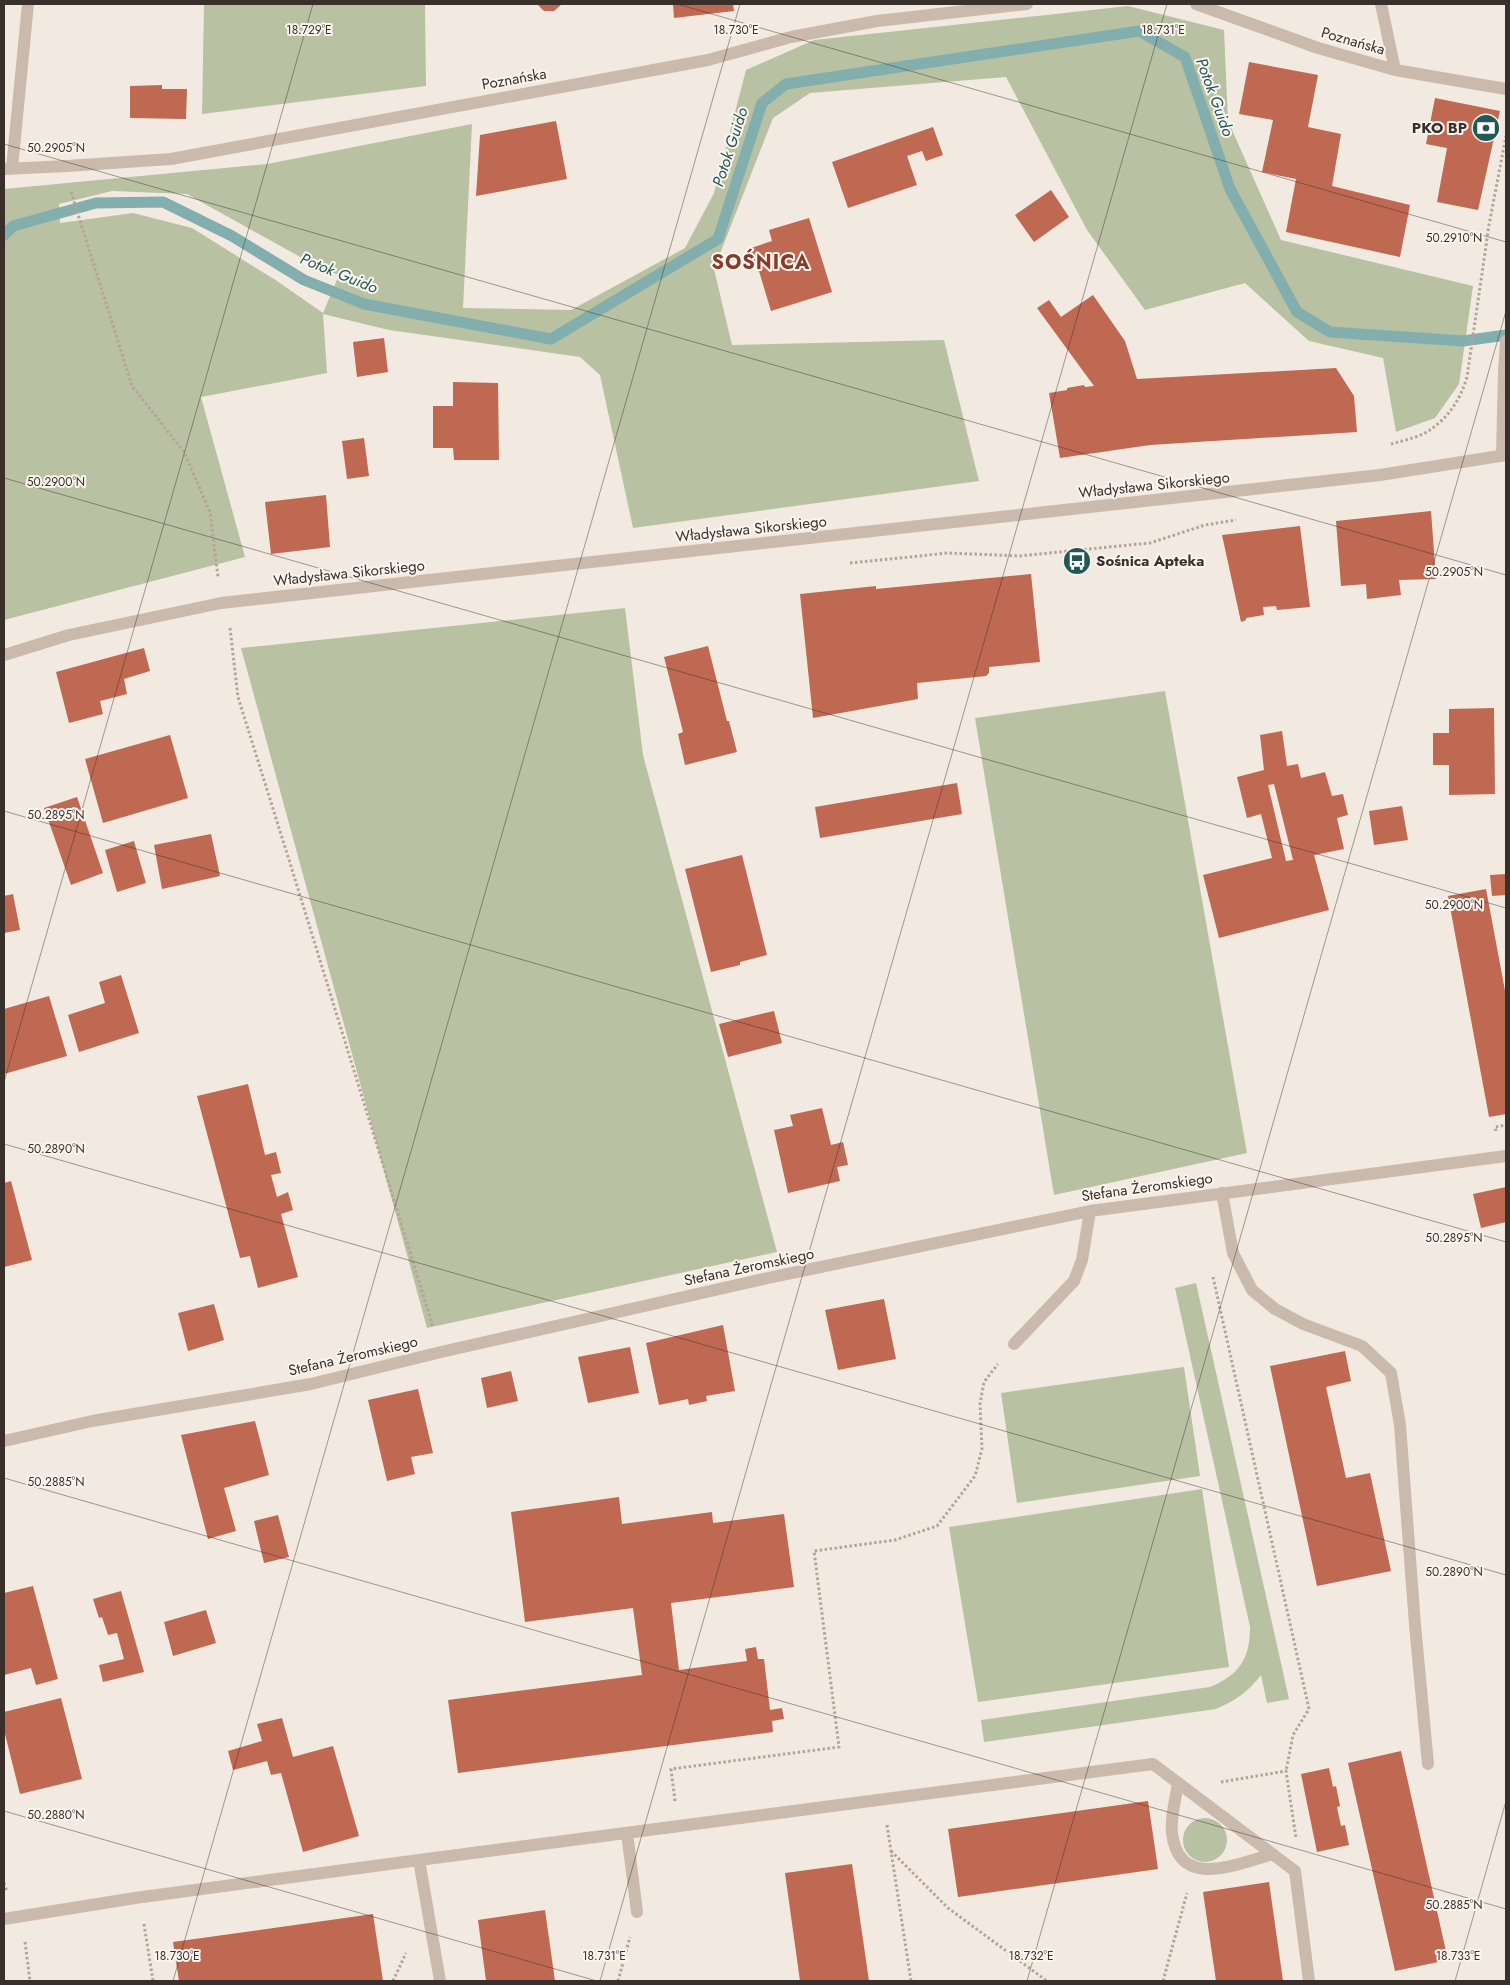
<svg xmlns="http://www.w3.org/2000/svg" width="1510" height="1985" font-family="Jost,sans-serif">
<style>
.green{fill:#b8c1a2;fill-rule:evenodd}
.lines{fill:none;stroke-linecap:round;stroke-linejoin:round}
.stream{stroke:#82aeae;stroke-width:11}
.building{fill:#bf6852;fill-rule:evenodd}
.path{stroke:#b6a397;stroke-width:3;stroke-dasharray:2.5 2.5;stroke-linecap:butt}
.minor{stroke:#cab9ad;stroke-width:12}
.ticks{fill:none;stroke:#392f2b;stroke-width:1;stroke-opacity:0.45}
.labels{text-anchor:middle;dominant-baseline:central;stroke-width:4;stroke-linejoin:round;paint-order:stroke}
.street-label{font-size:15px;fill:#392f2b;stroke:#faf4ee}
.poi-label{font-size:15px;font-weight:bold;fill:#392f2b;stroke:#faf4ee;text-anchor:end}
.water-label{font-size:16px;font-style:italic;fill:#235859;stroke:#faf4ee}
.district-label{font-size:20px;font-weight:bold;letter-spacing:1px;fill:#843b29;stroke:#faf4ee}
.ticks-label{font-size:12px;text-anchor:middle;fill:#392f2b;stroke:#faf4ee;stroke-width:4;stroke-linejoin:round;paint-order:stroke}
</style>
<rect width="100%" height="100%" fill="#f2eae1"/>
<!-- green -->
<path class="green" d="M204,4H425L426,86L202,114Z
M1128,6L1224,30L1228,121L1281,240L1473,286L1459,384L1435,418L1396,432L1383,358L1309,341L1245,283L1145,310L1087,230L1006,77L810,93L773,118L714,269L732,345L944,340L979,481L633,528L600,375L580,357L389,330L323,314L327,373L201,397L245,557L4,620V189L267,164L472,124L463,308L571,310L685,248L714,193L746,70L814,40ZM112,191L187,194L320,268L339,275L323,313L277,281L192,228L133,213L60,223L59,204Z
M625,608L643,755L777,1252L427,1328L241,648Z
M1165,691L1247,1153L1054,1195L975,718Z
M1196,1283L1289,1699L1267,1703L1261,1675C1247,1693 1236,1700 1216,1709L984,1742L981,1720L1210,1687C1239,1675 1250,1659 1250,1627L1175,1288Z
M1184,1367L1200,1476L1017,1503L1001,1393Z
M1202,1489L1229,1667L978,1702L949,1527Z
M1183 1840a22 22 0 1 1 44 0a22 22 0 1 1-44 0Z"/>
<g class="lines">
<!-- stream -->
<path class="stream" d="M4,235L13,226L96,203L163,202L232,236L304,280L364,304L551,339L718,239L762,103L786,84L1139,31L1185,57L1230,189L1297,312L1330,332L1463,341L1506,335"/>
</g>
<!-- building -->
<path class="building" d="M537,4H562L554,11H544Z
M673,4H733L734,11L674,18Z
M1249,62L1318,75L1308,127L1341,134L1332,186L1410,205L1400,257L1286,232L1296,179L1262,172L1273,120L1239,114Z
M162,85V89H187L186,119L130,118V86Z
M1435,98L1500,111L1478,210L1437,202L1447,148L1426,144Z
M556,121L567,179L476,196L480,135Z
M933,127L943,155L926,161L922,151L907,156L917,185L848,208L832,162Z
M1051,190L1069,217L1034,242L1015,215Z
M809,218L832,292L771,311L756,261L752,263L748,249L772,241L769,230Z
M1093,295L1125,341L1137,379L1336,368L1354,396L1357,432L1150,445L1060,458L1049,393L1067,390V388L1084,385L1085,387L1094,386L1037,308L1049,300L1061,317Z
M384,338L388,372L357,377L353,342Z
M453,382L498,383L499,460H454L453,448H433V406H453Z
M364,438L369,476L347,479L342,441Z
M326,495L330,547L271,554L265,502Z
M1431,511L1436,579L1399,580L1401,595L1367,599L1366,584L1341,586L1336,521Z
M1300,526L1310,607L1277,610L1276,606L1263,607L1264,615L1246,618V620L1241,622L1222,535Z
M1031,574L1040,662L989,667V673L986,676L917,683L918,699L813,718L800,594L876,586V589Z
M708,646L727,721H729L737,752L685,765L678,734L683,732L664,657Z
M144,648L150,671L124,679L127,694L100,701L103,714L69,723L56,672Z
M1494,708L1495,794L1449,795V765H1433V733H1449V709Z
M1282,731L1287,766L1298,764L1301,778L1325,772L1332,796L1343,794L1348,815L1337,818L1344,849L1314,855L1329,910L1219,938L1203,875L1272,858L1261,814L1247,818L1237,777L1264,770L1260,735ZM1274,784L1293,860L1286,861L1268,785Z
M170,735L188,798L103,823L85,759Z
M957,783L962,814L820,838L815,807Z
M77,797L103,873L71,885L44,808Z
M1402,806L1408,840L1374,845L1369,811Z
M211,834L220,876L162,889L154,845Z
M134,841L146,883L117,892L105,850Z
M742,855L767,955L740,962V965L711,972L685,869Z
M1506,874V895L1492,896L1490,875Z
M1486,889L1506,996V1114L1489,1117L1448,896Z
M13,894L20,930L4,933V896Z
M121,975L139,1033L79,1052L68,1015L105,1003L99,982Z
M49,996L67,1056L4,1074V1009Z
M774,1011L782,1043L728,1057L719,1024Z
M248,1084L265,1155L276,1152L281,1173L271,1175L277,1197L288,1192L293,1210L281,1214L298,1277L258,1288L250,1256L240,1258L197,1096Z
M822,1108L831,1145L843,1142L848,1165L837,1167L840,1181L788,1193L774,1130L793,1126L790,1115Z
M11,1181L32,1260L4,1267V1183Z
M1506,1187V1222L1481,1228L1473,1194Z
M884,1299L896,1359L838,1370L825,1310Z
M214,1304L224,1340L188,1351L178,1313Z
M723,1325L735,1391L706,1396L707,1401L689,1405L688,1399L659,1405L646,1343Z
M630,1347L639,1393L588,1403L578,1357Z
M1345,1351L1351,1381L1326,1387L1346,1478L1370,1473L1391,1571L1317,1586L1270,1366Z
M511,1371L518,1401L487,1408L481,1378Z
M418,1389L433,1453L411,1457L415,1474L387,1481L368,1400Z
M255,1421L269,1475L224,1488L236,1531L208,1539L181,1435Z
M619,1497L622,1524L712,1512L713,1523L784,1514L794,1587L671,1603L679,1670L747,1661L745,1649L756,1647L758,1659H764L770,1710L782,1708L784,1719L772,1721L773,1732L458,1773L448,1700L642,1675L633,1608L525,1622L511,1512Z
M278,1515L289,1557L264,1563L254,1521Z
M33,1586L58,1679L36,1685L31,1668L4,1675V1593Z
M121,1591L144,1672L103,1682L99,1665L124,1659L117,1633L108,1635L102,1617L99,1618L93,1599Z
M206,1610L216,1643L173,1656L164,1622Z
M61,1698L82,1779L20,1794L4,1730V1712Z
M282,1718L293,1757L333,1746L359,1836L303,1852L281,1773L271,1775L267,1761L233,1770L228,1751L262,1741L257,1724Z
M1401,1751L1448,1960L1395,1971L1348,1763Z
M1329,1768L1333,1787L1336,1786L1340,1806L1337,1807L1341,1826L1345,1825L1349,1845L1317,1852L1301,1774Z
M1148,1801L1158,1869L958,1897L948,1829Z
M852,1864L869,1981H800L785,1873Z
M1269,1882L1283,1981H1216L1203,1892Z
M545,1910L555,1981H486L478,1920Z
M373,1914L383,1981H179L173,1942Z"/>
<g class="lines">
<!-- path -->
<path class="path" d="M71,192L132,386L184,452L210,512L218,577
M1391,444C1402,441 1415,438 1425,433C1447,420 1460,401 1467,377L1489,225L1506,136
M850,563L948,553L1020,556L1150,543L1205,525L1236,520
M230,628L238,697L290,863L433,1327
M1496,1131L1495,1127L1506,1125
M1213,1277L1309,1709L1293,1735L1286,1771
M1221,1782L1286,1771L1296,1838
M675,1801L671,1769L839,1747L814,1551L895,1540L937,1526L975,1476L982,1449L980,1404L984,1382L998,1364
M887,1825L911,1981
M891,1851L948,1908L1047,1981
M4,1883L7,1892
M144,1924L153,1981
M25,1942L30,1981
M393,1981L406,1953
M618,1981L630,1937
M1163,1981L1187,1893"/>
<!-- minor -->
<path class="minor" d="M1196,4L1318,48L1395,70L1506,89
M1381,4L1395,70
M12,168L28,4
M4,169L67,166L171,159L708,60L791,37L877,21L1027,4
M1502,456L1504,371L1506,341
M4,655L69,635L221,603L1380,475L1506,455
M1222,1193L1233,1253L1252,1290L1275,1309L1303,1324L1362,1346L1391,1373L1400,1425L1415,1625L1428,1764
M1014,1344L1074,1281L1082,1260L1090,1211
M4,1441L92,1421L311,1384L441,1352L768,1278L1090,1211L1506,1156
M1178,1783C1176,1797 1170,1819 1172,1833C1179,1891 1236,1864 1273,1854
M627,1833L637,1912
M419,1860L440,1981
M4,1919L135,1898L419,1860L1153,1764L1295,1871L1309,1981"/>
</g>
<!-- ticks -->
<path class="ticks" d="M677,4L1506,242M4,144L1506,575M4,478L1506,908M4,811L1506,1242M4,1082L313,4M4,1144L1506,1575M4,1478L1506,1909M4,1811L597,1981M173,1981L740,4M600,1981L1167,4M1027,1981L1506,311M1455,1981L1506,1801"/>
<!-- icons -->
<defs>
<symbol id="bank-disc" viewBox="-11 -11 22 22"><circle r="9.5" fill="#235859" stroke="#faf4ee"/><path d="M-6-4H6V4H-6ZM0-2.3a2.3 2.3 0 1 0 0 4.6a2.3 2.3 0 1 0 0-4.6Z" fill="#fff"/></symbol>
<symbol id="bus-disc" viewBox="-11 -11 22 22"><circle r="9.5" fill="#235859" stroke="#faf4ee"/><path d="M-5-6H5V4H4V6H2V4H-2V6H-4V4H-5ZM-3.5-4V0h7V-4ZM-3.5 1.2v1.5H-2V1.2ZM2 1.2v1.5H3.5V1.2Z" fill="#fff"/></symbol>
</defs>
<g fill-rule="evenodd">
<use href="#bank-disc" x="1470" y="112" width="32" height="32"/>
<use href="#bus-disc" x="1061" y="545" width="32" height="32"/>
</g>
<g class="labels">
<!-- street labels -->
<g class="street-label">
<text transform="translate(1353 41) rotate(16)">Poznańska</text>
<text transform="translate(514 79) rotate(-10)">Poznańska</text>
<text transform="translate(1154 485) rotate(-6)">Władysława Sikorskiego</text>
<text transform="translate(751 529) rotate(-6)">Władysława Sikorskiego</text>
<text transform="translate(349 573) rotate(-6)">Władysława Sikorskiego</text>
<text transform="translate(1147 1187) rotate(-8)">Stefana Żeromskiego</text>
<text transform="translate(749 1267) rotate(-12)">Stefana Żeromskiego</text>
<text transform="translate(353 1356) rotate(-13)">Stefana Żeromskiego</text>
</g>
<!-- poi labels -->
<g class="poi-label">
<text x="1467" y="128">PKO BP</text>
<text x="1096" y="561" text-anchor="start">Sośnica Apteka</text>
</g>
<!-- water labels -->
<g class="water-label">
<text transform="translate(1215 97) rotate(70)">Potok Guido</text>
<text transform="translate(730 147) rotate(-72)">Potok Guido</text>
<text transform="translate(339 273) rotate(22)">Potok Guido</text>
</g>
<!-- district labels -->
<g class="district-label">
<text x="761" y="262">SOŚNICA</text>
</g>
</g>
<g class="ticks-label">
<text x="309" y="34">18.729°E</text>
<text x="736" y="34">18.730°E</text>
<text x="1163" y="34">18.731°E</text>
<text x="56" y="152">50.2905°N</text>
<text x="1454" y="242">50.2910°N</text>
<text x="56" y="486">50.2900°N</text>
<text x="1454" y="576">50.2905°N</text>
<text x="56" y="819">50.2895°N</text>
<text x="1454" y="909">50.2900°N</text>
<text x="56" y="1153">50.2890°N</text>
<text x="1454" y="1242">50.2895°N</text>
<text x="56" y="1486">50.2885°N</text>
<text x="1454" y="1576">50.2890°N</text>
<text x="56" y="1819">50.2880°N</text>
<text x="1454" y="1909">50.2885°N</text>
<text x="177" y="1960">18.730°E</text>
<text x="604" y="1960">18.731°E</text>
<text x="1031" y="1960">18.732°E</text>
<text x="1458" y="1960">18.733°E</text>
</g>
<!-- border -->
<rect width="1510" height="1985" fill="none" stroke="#392f2b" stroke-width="10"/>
</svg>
